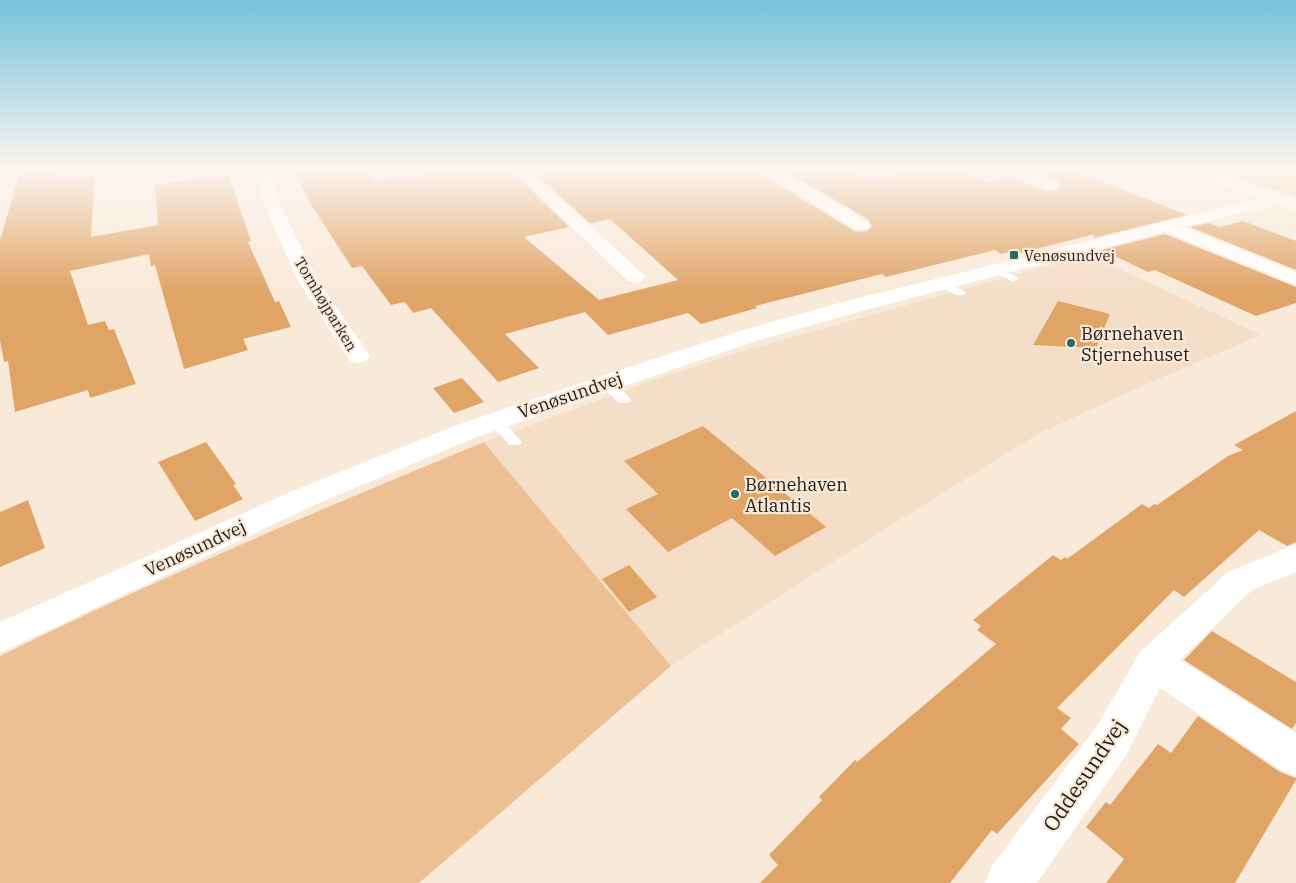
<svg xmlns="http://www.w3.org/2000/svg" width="1296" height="883" font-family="'IBM Plex Serif',serif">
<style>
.built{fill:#f4dec8}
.green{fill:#edc094}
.building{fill:#e0a467}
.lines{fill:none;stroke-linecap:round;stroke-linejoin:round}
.service{fill:#fff;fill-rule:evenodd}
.minor{fill:#fff;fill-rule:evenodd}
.tertiary{fill:#fff;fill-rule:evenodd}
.poi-dot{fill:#236d66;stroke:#f9e9d9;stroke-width:2}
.labels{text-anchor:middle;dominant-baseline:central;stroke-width:4.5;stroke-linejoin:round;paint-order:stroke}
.far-poi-label{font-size:15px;fill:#231d18;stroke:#f9e9d9;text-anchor:start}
.far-street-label{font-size:15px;fill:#231d18;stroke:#f9e9d9}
.poi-label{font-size:18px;fill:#231d18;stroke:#f9e9d9;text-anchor:start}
.street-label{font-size:18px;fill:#231d18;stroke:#f9e9d9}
.near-street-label{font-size:21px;fill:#231d18;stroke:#f9e9d9}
</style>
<rect width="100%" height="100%" fill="#f9e9d9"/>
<!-- built -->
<path class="built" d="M1088,254L1261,335L1140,387L1038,434L858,546L671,666L484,442L654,380L750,349Z"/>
<!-- green -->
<path class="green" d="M1212,169H1296V196Z
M484,442L671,666L419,883H0V656C158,578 321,509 484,442Z"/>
<!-- building -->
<path class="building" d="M21,169H63L61,179L95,174L91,237L158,225L155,185L228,174L251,241L248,242L275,302L279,301L291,327L243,339L248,350L184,369L155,265L151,266L149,254L70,271L88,325L105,321L109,330L114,329L136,384L90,398L88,390L15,412L8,361L4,362L0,340V240Z
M293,169H367L375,181L455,169H510L569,227L524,237L599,300L678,280L610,219L590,223L530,169H758L762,174L854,231L861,232L867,231L872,226L868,219L781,169H852L870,178L921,169H958L987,182L1011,177L1045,191H1057L1061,185L1058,181L1035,172L1055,169H1070L1187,215L1093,238L1095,234L1012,255L1008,252L1001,254L995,250L886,277L882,274L755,306L757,308L701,324L688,313L608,335L585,312L505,334L539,368L498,382L431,308L413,313L405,302L391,305L362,266L352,268L310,203Z
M1243,221L1296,241V270L1190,227L1209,223L1220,227Z
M1165,234L1296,287V303L1256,316L1155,270L1148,272L1102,250Z
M1058,301L1110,314L1096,348L1033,345Z
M462,378L484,402L454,413L433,388Z
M1296,411V542L1287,546L1259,530L1184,597L1174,590L1057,708L1071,718L1061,729L1079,744L997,834L992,830L950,883H760L778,865L769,855L822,800L819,797L855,760L857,762L996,644L977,630L981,626L973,620L1053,555L1061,560L1065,557L1067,559L1142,504L1149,508L1154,504L1157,505L1228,456L1243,450L1234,445Z
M703,426L826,527L775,556L732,518L668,552L626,509L658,494L624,461Z
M206,442L236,484L233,485L243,499L195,521L158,462Z
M28,500L45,548L0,567V512Z
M629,565L657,597L629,612L602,579Z
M1212,631L1296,682V723L1292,729L1184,660Z
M1198,716L1280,772L1296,778V780L1235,883H1106L1124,859L1086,827L1106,802L1110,805L1158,744L1171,753Z"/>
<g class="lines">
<!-- service -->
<path class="service" d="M996,266L1017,277L1018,279L1013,282L992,271L991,269Z
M942,280L964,291L966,293L964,295H956L938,285L936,283L938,281Z
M607,379L612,380L629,397L631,400L629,403H619L602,386L600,383L602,380Z
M496,417L501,418L519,439L522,442L519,445H509L491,424L489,421L491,418Z"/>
<!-- minor -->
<path class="minor" d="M254,169H269L279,202L317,279L370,356L366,361L358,363L350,361L297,279L263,202Z
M512,169H528L642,273L645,277L642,281L635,283L628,281Z
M760,169H778L867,221L870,225L867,229L861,230L855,229L763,172Z
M1000,169H1021L1057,183L1059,186L1057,189H1045L1003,172Z
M1278,194L1284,195L1286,199L1284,203L1184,227L1296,272V285L1165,232L866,310L756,341L477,437L317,504L0,653V622L295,490L457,425L620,370L740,331L850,300Z
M1296,544V572L1252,590L1180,660L1296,733V776L1281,770L1160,688L1127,754L1037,883H985L992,866L1097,726L1140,652L1228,572Z"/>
<!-- tertiary -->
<path class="tertiary" d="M1180,169H1202L1296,199V210L1183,172Z"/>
</g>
<!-- sky -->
<linearGradient id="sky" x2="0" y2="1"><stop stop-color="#73c2dc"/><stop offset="0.58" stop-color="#fcf5ee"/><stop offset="1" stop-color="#fcf5ee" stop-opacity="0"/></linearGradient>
<rect width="1296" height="292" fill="url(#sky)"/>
<!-- markers -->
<g class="poi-dot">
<rect x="1009" y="250" width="10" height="10" rx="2.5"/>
<circle cx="1071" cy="343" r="5"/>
<circle cx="735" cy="494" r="5"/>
</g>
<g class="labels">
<!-- far-poi labels -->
<g class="far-poi-label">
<text x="1024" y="255">Venøsundvej</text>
</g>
<!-- far-street labels -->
<g class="far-street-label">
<text transform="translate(326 304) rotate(59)">Tornhøjparken</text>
</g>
<!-- poi labels -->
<g class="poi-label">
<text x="1081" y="333">Børnehaven<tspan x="1081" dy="21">Stjernehuset</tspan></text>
<text x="745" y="484">Børnehaven<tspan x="745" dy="21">Atlantis</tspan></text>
</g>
<!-- street labels -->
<g class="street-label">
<text transform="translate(570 395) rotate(-19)">Venøsundvej</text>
<text transform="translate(195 548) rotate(-25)">Venøsundvej</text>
</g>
<!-- near-street labels -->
<g class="near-street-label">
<text transform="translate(1084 775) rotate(-56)">Oddesundvej</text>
</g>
</g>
</svg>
